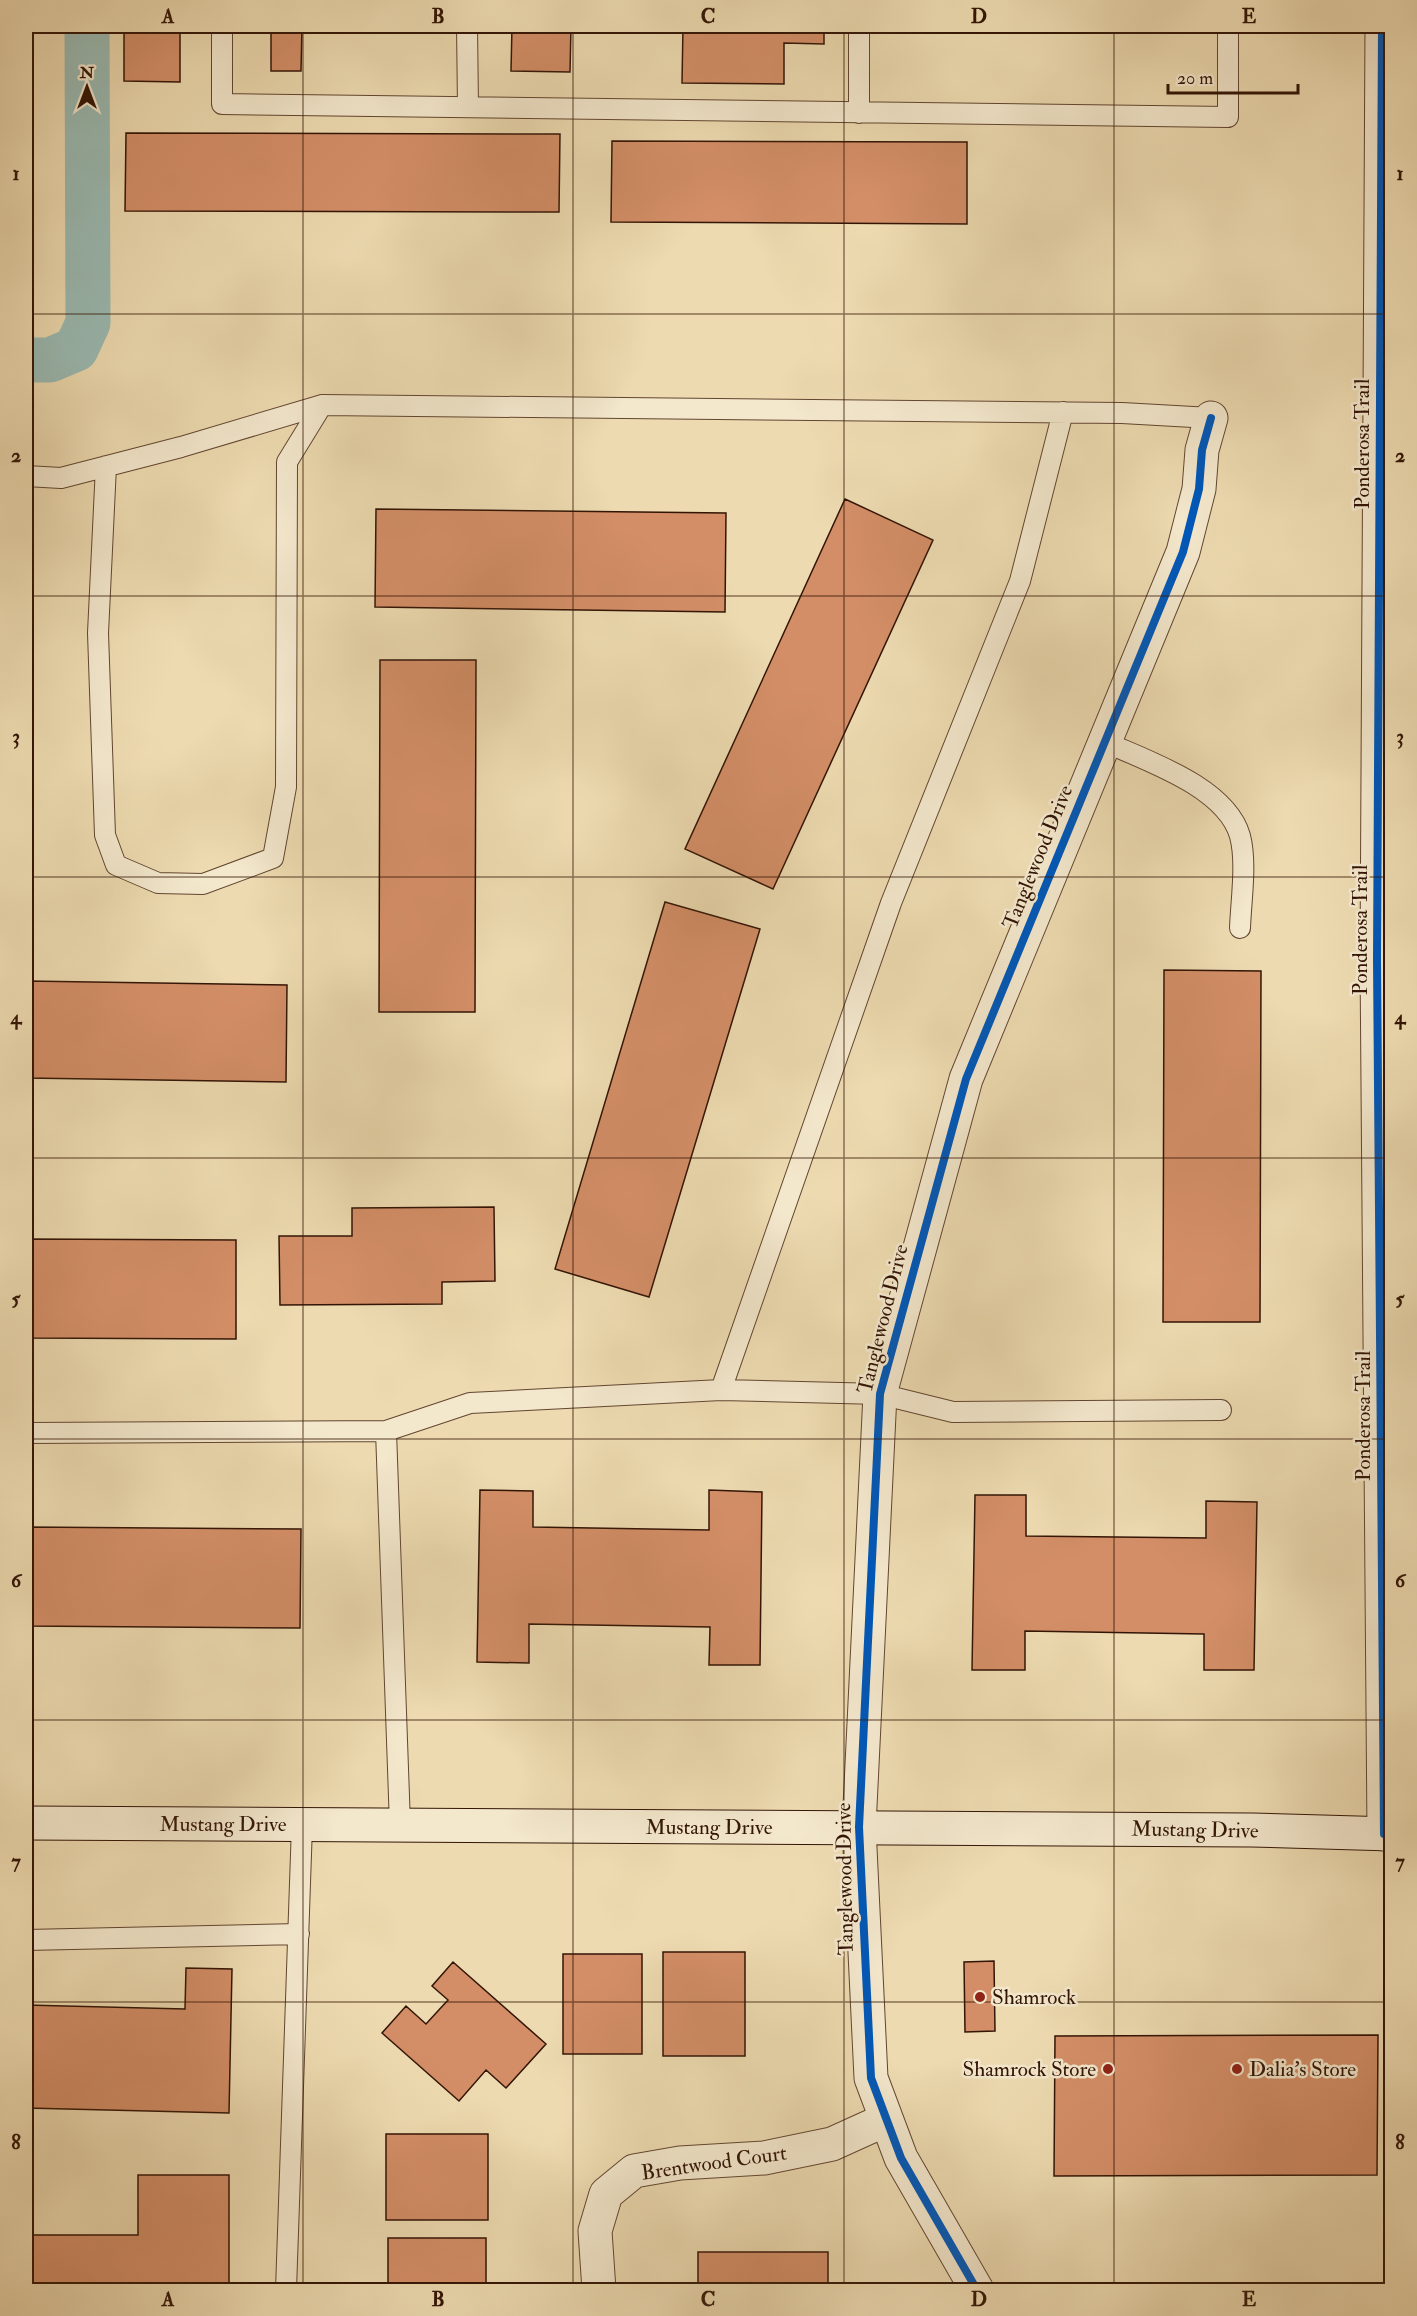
<svg xmlns="http://www.w3.org/2000/svg" width="1417" height="2316" font-family="'IM FELL Double Pica',serif">
<style>
.lines{fill:none;stroke-linecap:round;stroke-linejoin:round}
.canal{stroke:#9abab2;stroke-width:45}
.building{fill:#d38e67;stroke:#331506;stroke-width:1.5}
.lane-casing{stroke:#624630;stroke-width:22}
.street-casing{stroke:#624630;stroke-width:35}
.secondary-casing{stroke:#331506;stroke-width:35}
.lane{stroke:#f3e7cc;stroke-width:20}
.street{stroke:#f3e7cc;stroke-width:33}
.secondary{stroke:#f3e7cc;stroke-width:33}
.cycleway-casing{stroke:#f3e7cc;stroke-width:11}
.cycleway{stroke:#0057b8;stroke-width:8}
.grid{fill:none;stroke:#331506;stroke-width:1.5;stroke-opacity:0.55}
.poi-dot{fill:#8f2418;stroke:#f3e7cc;stroke-width:2}
.labels{text-anchor:middle;dominant-baseline:central;stroke-width:5;stroke-linejoin:round;paint-order:stroke}
.street-label{font-size:21px;fill:#331506;stroke:#f3e7cc}
.poi-label{font-size:21px;fill:#331506;stroke:#f3e7cc;text-anchor:start}
.neatline{fill:none;stroke:#331506;stroke-width:2}
.grid-label{font-size:20px;text-anchor:middle;font-weight:bold;fill:#331506}
</style>
<rect width="100%" height="100%" fill="#eddab0"/>
<filter id="stains"><feTurbulence type="fractalNoise" baseFrequency=".00333" numOctaves="4"/><feColorMatrix values="0 0 0 0 .2 0 0 0 0 .09 0 0 0 0 .02 0 0 0 .5 -.17"/></filter>
<radialGradient id="worn" r=".72"><stop offset=".6" stop-color="#630" stop-opacity="0"/><stop offset="1" stop-color="#630" stop-opacity=".3"/></radialGradient>
<g class="lines">
<!-- canal -->
<path class="canal" d="M26,360H50L76,349L88,323L87,26"/>
</g>
<!-- building -->
<path class="building" d="M124,26H180V82L124,81Z
M241,26H302L301,71H271V31L241,30Z
M512,26H571L570,72L511,71Z
M683,26H824V44L784,43V84L682,83Z
M126,133L560,134L559,212L125,211Z
M612,141L967,142V224L611,222Z
M845,499L933,540L773,889L685,849Z
M376,509L726,513L725,612L375,607Z
M380,660H476L475,1012H379Z
M665,902L760,929L649,1297L555,1269Z
M1164,970L1261,971L1260,1322H1163Z
M26,981L287,985L286,1082L26,1078Z
M494,1207L495,1281L442,1282V1304L280,1305L279,1236H352V1208Z
M26,1239L236,1240V1339L26,1338Z
M480,1490L533,1491V1527L709,1530V1490L762,1492L760,1665H709L710,1627L529,1624V1663L477,1662Z
M975,1495H1026V1536L1206,1538V1501L1257,1502L1254,1670H1204V1634L1025,1631V1670H972Z
M26,1527L301,1529L300,1628L26,1626Z
M663,1952H745V2056H663Z
M563,1954H642V2054H563Z
M994,1961L995,2031L965,2032L964,1962Z
M453,1962L546,2044L506,2088L486,2070L459,2101L382,2033L406,2006L426,2024L448,2000L432,1986Z
M186,1968L232,1969L229,2113L26,2108V2005L185,2009Z
M1378,2035L1377,2175L1054,2176L1055,2036Z
M386,2134H488V2220H386Z
M138,2175H229V2290H26V2235H138Z
M388,2238H486V2290H388Z
M698,2252H828V2290H698Z"/>
<g class="lines">
<defs>
<path id="lane" d="M222,26V104L1228,117V26
M467,26L468,107
M859,113V26
M106,466L98,633L105,835L116,865L158,883L203,884L273,858L286,787L287,462L322,405
M26,476L61,478L181,447L322,405L1122,413L1211,418
M1105,742C1147,761 1226,787 1240,836C1247,863 1241,900 1240,928
M721,1390L891,903L1020,581L1063,412
M386,1431L400,1825
M26,1433L386,1431L470,1403L721,1390L880,1394L953,1412L1221,1410
M26,1940L299,1934
M286,2290L302,1825"/>
<path id="street" d="M1382,26L1377,960L1384,1834
M599,2290L595,2231L606,2194L634,2171L680,2163L764,2158L832,2144L885,2120
M977,2290L901,2158L871,2078L859,1827L880,1394L966,1079L1183,552L1199,489L1202,450L1211,418"/>
<path id="secondary" d="M26,1823L1252,1830L1392,1834"/>
</defs>
<!-- lane casing -->
<use href="#lane" class="lane-casing"/>
<!-- street casing -->
<use href="#street" class="street-casing"/>
<!-- secondary casing -->
<use href="#secondary" class="secondary-casing"/>
<!-- lane -->
<use href="#lane" class="lane"/>
<!-- street -->
<use href="#street" class="street"/>
<!-- secondary -->
<use href="#secondary" class="secondary"/>
<defs>
<path id="cycleway" d="M1382,26L1377,960L1384,1834
M977,2290L901,2158L871,2078L859,1827L880,1394L966,1079L1183,552L1199,489L1202,450L1211,418"/>
</defs>
<!-- cycleway casing -->
<use href="#cycleway" class="cycleway-casing"/>
<!-- cycleway -->
<use href="#cycleway" class="cycleway"/>
</g>
<!-- grid -->
<path class="grid" d="M303,26V2290M573,26V2290M844,26V2290M1114,26V2290M26,314H1392M26,596H1392M26,877H1392M26,1158H1392M26,1439H1392M26,1720H1392M26,2002H1392"/>
<!-- markers -->
<g class="poi-dot">
<circle cx="980" cy="1997" r="6"/>
<circle cx="1108" cy="2069" r="6"/>
<circle cx="1237" cy="2069" r="6"/>
</g>
<g class="labels">
<!-- street labels -->
<g class="street-label">
<text transform="translate(1362 444) rotate(-90)">Ponderosa Trail</text>
<text transform="translate(1038 857) rotate(-68)">Tanglewood Drive</text>
<text transform="translate(1360 930) rotate(-90)">Ponderosa Trail</text>
<text transform="translate(883 1319) rotate(-76)">Tanglewood Drive</text>
<text transform="translate(1363 1416) rotate(-90)">Ponderosa Trail</text>
<text x="223" y="1824">Mustang Drive</text>
<text x="709" y="1827">Mustang Drive</text>
<text transform="translate(1195 1830) rotate(1)">Mustang Drive</text>
<text transform="translate(845 1879) rotate(-91)">Tanglewood Drive</text>
<text transform="translate(714 2163) rotate(-8)">Brentwood Court</text>
</g>
<!-- poi labels -->
<g class="poi-label">
<text x="992" y="1997">Shamrock</text>
<text x="1096" y="2069" text-anchor="end">Shamrock Store</text>
<text x="1249" y="2069">Dalia's Store</text>
</g>
</g>
<!-- margin -->
<rect width="1417" height="2316" fill="none" stroke="#eddab0" stroke-width="66"/>
<!-- north arrow -->
<g transform="translate(87 87)" stroke="#f3e7cc" stroke-width="4.5" paint-order="stroke">
<path d="M0-4.5L10 22L0 15L-10 22Z" fill="#331506"/>
<text y="-9" font-size="16" font-weight="bold" text-anchor="middle" fill="#331506">N</text>
</g>
<!-- scale -->
<path d="M1168 84v9h130v-9" fill="none" stroke="#331506" stroke-width="3"/>
<text x="1177" y="84" font-size="18" fill="#331506" stroke="#f3e7cc" stroke-width="4.5" paint-order="stroke">20 m</text>
<rect x="33" y="33" width="1351" height="2250" class="neatline"/>
<g class="grid-label">
<text x="168" y="23">A</text>
<text x="438" y="23">B</text>
<text x="708" y="23">C</text>
<text x="979" y="23">D</text>
<text x="1249" y="23">E</text>
<text x="16" y="180">1</text>
<text x="1400" y="180">1</text>
<text x="16" y="462">2</text>
<text x="1400" y="462">2</text>
<text x="16" y="743">3</text>
<text x="1400" y="743">3</text>
<text x="16" y="1024">4</text>
<text x="1400" y="1024">4</text>
<text x="16" y="1305">5</text>
<text x="1400" y="1305">5</text>
<text x="16" y="1587">6</text>
<text x="1400" y="1587">6</text>
<text x="16" y="1868">7</text>
<text x="1400" y="1868">7</text>
<text x="16" y="2149">8</text>
<text x="1400" y="2149">8</text>
<text x="168" y="2306">A</text>
<text x="438" y="2306">B</text>
<text x="708" y="2306">C</text>
<text x="979" y="2306">D</text>
<text x="1249" y="2306">E</text>
</g>
<rect width="100%" height="100%" filter="url(#stains)"/>
<rect width="100%" height="100%" fill="url(#worn)"/>
</svg>
